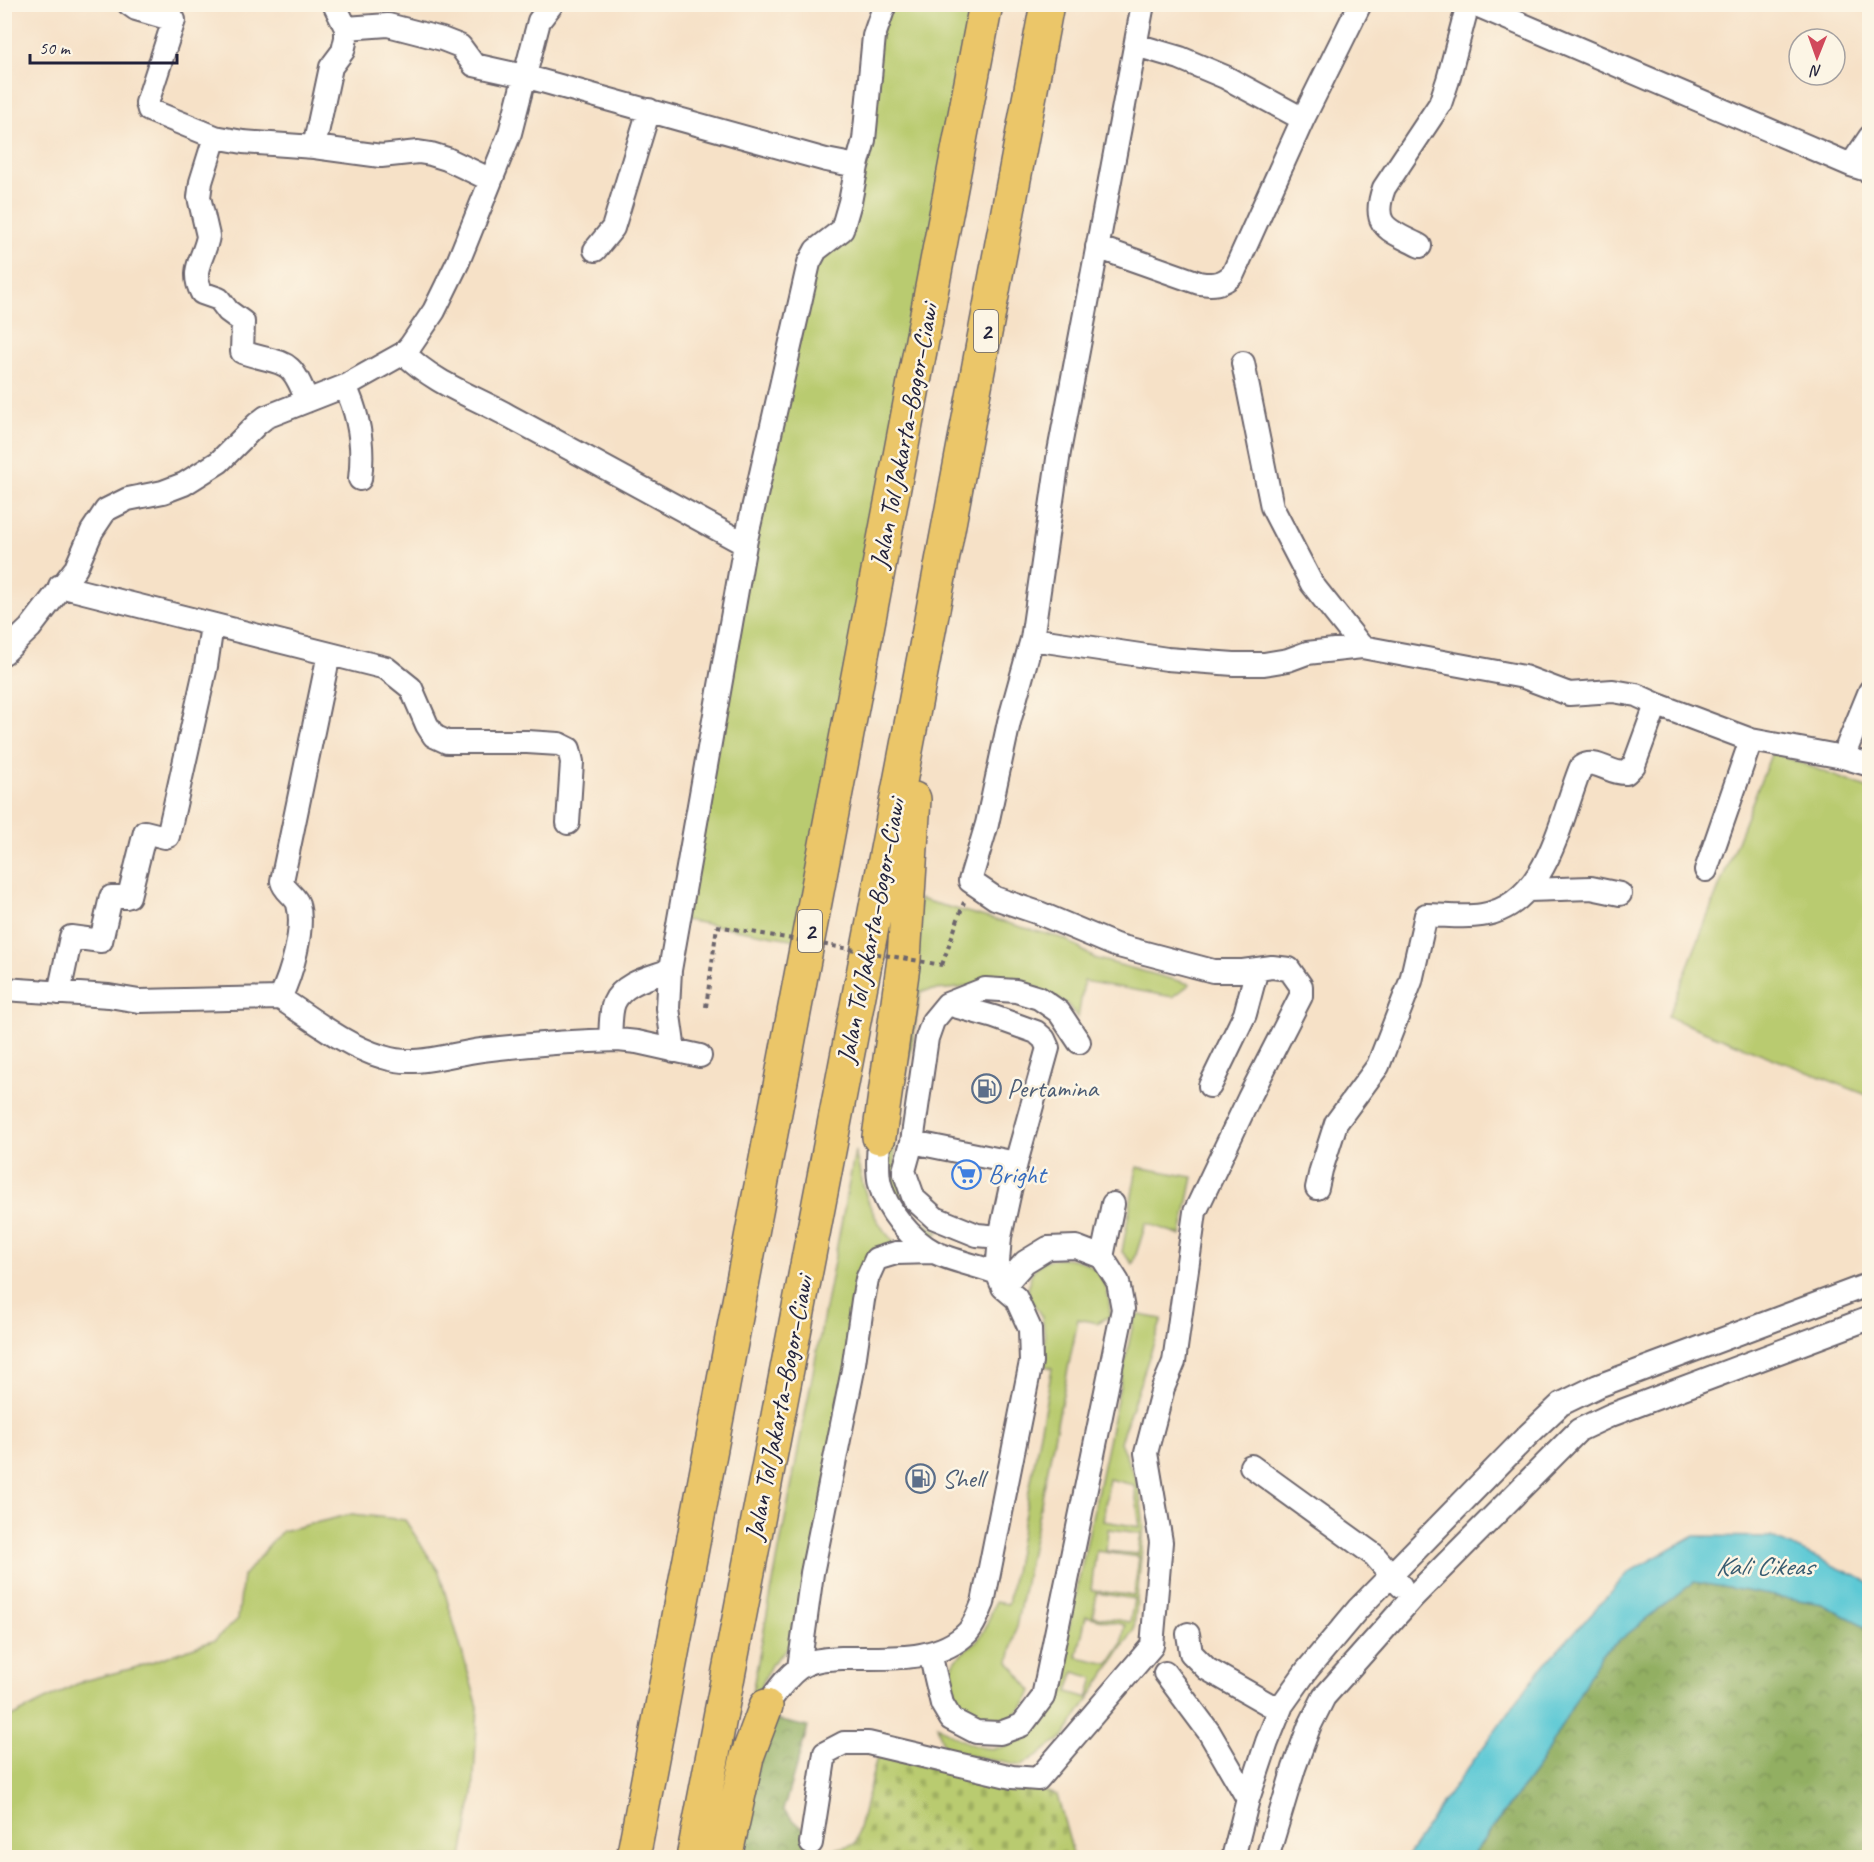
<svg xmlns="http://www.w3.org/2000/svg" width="1874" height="1862" font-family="Caveat,sans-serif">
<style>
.green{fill:#b9cb6f;stroke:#6e7655;stroke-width:1.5;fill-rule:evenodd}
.forest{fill:url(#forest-crowns);stroke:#5a684e;stroke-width:1.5}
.cemetery{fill:url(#cemetery-stones);stroke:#6e7655;stroke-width:1.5}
.water{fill:#5dc9d5;stroke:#407688;stroke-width:1.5}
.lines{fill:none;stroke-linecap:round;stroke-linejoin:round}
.minor-casing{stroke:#6c656c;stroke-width:26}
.highway-casing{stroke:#6c656c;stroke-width:36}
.path{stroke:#6c656c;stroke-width:4;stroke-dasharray:4.5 4.5;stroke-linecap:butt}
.minor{stroke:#fff;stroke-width:22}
.highway{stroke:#ebc669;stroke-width:33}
.path-bridge{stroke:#6c656c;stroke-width:4;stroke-dasharray:4.5 4.5;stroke-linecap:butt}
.labels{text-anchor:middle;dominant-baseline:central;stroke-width:5;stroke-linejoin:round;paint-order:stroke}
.shield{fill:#fcf5e5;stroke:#63616e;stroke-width:1.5}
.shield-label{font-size:24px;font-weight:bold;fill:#22223b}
.street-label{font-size:26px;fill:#22223b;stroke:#fcf5e5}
.service-label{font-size:26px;fill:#4e5e75;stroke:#fcf5e5;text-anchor:start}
.shop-label{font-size:26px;fill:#366cbe;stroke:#fcf5e5;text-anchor:start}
.water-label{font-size:27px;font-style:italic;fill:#375c71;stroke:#fcf5e5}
</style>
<defs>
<pattern id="forest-crowns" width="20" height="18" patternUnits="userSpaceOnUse" patternTransform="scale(1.5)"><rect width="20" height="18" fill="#92af62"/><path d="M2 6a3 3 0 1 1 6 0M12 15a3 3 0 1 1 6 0" fill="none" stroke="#778e52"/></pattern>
<pattern id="cemetery-stones" width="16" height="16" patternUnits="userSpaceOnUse" patternTransform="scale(1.5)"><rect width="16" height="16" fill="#b9cb6f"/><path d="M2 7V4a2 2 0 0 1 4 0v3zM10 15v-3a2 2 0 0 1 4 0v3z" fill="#9fae61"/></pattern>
</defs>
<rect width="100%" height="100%" fill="#fcf5e5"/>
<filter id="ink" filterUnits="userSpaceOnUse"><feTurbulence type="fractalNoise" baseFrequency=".0167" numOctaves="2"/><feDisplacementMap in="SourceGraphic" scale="12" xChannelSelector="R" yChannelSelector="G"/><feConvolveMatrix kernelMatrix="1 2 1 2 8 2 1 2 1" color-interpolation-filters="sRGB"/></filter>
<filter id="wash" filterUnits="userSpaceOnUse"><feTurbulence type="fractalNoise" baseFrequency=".008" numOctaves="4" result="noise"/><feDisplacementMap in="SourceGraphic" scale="24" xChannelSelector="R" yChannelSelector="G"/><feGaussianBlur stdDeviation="1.35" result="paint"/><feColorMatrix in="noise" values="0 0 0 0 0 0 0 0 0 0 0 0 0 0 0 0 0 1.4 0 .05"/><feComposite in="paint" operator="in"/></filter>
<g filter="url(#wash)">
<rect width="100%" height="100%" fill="#f6e1c7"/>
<!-- green -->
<path class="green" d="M879,5H986L807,942L679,919L809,263L842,230Z
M1772,752L1869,789V1096L1668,1017Z
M919,899L1065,939L1094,958L1190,984L1173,997L1084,981L1078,1018L1068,1005L1026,982L999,979L960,988L921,991L894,1143C895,1170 898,1199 919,1219C924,1224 932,1228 939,1232L933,1236L920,1233L894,1208L880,1150Z
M855,1151C864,1193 870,1222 903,1251L881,1260L793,1642L771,1665L748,1714Z
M1137,1167L1193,1177L1181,1235L1146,1223L1133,1264L1122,1252Z
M1058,1258C1096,1257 1110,1281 1110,1316L1097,1323L1078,1319L1009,1662L1032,1691C1014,1739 948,1731 949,1685C951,1654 963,1656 980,1637C987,1628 991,1613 995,1602L1008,1604L1052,1368L1042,1365L1045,1338L1042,1317L1028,1295L1029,1282L1032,1272L1043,1261Z
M1135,1314L1162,1319L1120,1442L1139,1487L1144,1526L1134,1630L1063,1738L1021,1766L945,1751L937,1725C967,1745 994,1761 1027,1735C1033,1731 1042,1726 1045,1720C1050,1712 1052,1701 1055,1693ZM1109,1479L1134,1485L1140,1527L1103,1521ZM1108,1529L1141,1533L1138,1554L1106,1551ZM1096,1551L1139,1557L1134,1596L1091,1590ZM1097,1593L1134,1599L1130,1622L1093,1616ZM1086,1616L1125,1625L1122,1644L1109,1664L1077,1657ZM1074,1672L1094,1678L1088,1698L1068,1692Z
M352,1514L405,1520L439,1572L478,1707L473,1794L462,1857H5V1720L83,1681L134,1668L215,1640L238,1619L243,1576L282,1531Z"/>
<!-- forest -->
<path class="forest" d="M1694,1582L1822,1604L1869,1628V1857L1471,1858L1540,1764L1601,1655Z
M767,1718L808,1727L783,1810L826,1851L824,1857L740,1858Z"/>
<!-- cemetery -->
<path class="cemetery" d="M877,1757L1034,1788L1057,1795L1074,1857L824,1858L826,1851L855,1844Z"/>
<!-- water -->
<path class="water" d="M1693,1536L1771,1537L1869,1582V1628L1822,1604L1694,1582L1601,1655L1540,1764L1471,1857H1407L1446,1798L1539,1671L1629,1572Z"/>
</g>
<g filter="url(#ink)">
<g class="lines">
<defs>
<path id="minor" d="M129,4L136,9L174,20L147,103L149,110L215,137L243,142L314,147L381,156L418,152L431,154L447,159L491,180
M1474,4L1851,165L1870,171
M346,28L388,25L442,39L460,46L474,65L524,76L826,160L857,166L864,140L874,36L885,4
M1136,45L1180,58L1225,77L1303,119
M215,137L201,182L199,197L208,236C205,257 189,269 202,293L219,299L228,311L243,322L242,352C283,366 290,354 307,401
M314,147L331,67L343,51L346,38V28L334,4
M1851,165L1870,137
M1420,246C1389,230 1370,227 1384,188L1440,104L1448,80L1468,4
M1097,247L1199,283C1212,285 1223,285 1233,274L1303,119L1360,4
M595,250L613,228L649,110
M404,353C433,383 473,396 509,416C588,458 666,501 745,544
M1243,363L1272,507L1312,584L1362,647
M345,386C359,415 364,447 360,479
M60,586L386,668L411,688L427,725L434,736L447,742H527L559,744L569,749L572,762L568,823
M1032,639L1167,659L1234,664H1264L1288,660L1307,653L1362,647L1524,677L1569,694L1613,691L1636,695L1658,705L1751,740L1843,757L1870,765
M4,653L30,628L76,568L92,531L106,510L128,499L163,492L184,484L219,462L257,424L266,417L345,386L404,353L411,345L434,311L458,262L510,133L539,21L552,4
M1843,757L1870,691
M1706,870L1751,740
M1528,890L1591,888L1620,894
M4,989L109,996L139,1001L280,998C291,975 305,930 298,904C295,895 284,891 282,881L329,654
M59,993L71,937L101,941L111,897H126L129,896L145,832L165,837L168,836L206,666L212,625
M280,998C312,1019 346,1046 383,1057C416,1068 449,1054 482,1050C525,1045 575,1041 618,1040L637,1042L700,1056
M947,1004L994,1017L1036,1032L1044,1039L1048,1048L1016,1163
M610,1040C611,1029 610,1013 614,1003C623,982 652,977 670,970
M674,1051L668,1008L670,970L745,544L809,263L816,250L842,230L850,202L857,166
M1210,1086L1245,1014L1257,969
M912,1142L1016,1163L1000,1237L997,1273
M1317,1188L1321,1170L1336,1123L1378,1066L1411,981L1426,915C1445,915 1464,918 1482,915C1548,905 1560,818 1581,767C1596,757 1609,774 1626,773L1634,765L1653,713L1658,705
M1000,1237L977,1235L935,1218L914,1199L904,1171L912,1142L927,1038L933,1021L947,1004L985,989L1016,991L1039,998L1059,1012L1079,1042
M1102,1257L1113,1204
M1251,1466L1374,1555L1401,1586
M1188,1634L1191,1653L1207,1669L1270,1705H1282
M930,1653L942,1704L951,1719L976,1732L1000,1733L1022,1725L1043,1697L1123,1309L1118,1282L1102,1257L1076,1247L1048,1248L1025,1262L1003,1287
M799,1668L812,1573L853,1370L863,1300L867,1279L876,1259L896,1253L934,1252
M1165,1673L1209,1732L1248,1799
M766,1706C776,1693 785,1678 799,1668C812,1659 827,1659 842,1658C884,1657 937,1664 968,1632C975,1624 979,1612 983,1603L1031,1362L1030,1329L1016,1298L1003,1287L997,1273C979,1266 950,1260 934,1252C911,1240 886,1209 880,1184C876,1169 879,1152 879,1137
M811,1843L825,1753L844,1743H868L1012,1777L1038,1779L1152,1646L1161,1542L1146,1453L1163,1388L1174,1362L1195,1212L1249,1098L1301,996V986L1289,969L1272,967L1243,971H1213L1115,945L1039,913L995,898L970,881L987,824L1009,722L1032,639L1059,452L1143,4
M1233,1858L1248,1799L1267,1742L1282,1705L1307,1670L1358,1609L1528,1435L1561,1404L1598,1386L1870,1284
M1267,1858L1294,1768L1309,1727L1324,1697L1413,1597L1579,1430L1611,1415L1870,1318"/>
<path id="highway" d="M879,1137L904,959L914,799
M633,1858L986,4
M693,1858L924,657L1047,4
M725,1858L747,1757L766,1706"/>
</defs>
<!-- minor casing -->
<use href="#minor" class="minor-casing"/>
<!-- highway casing -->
<use href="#highway" class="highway-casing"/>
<!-- path -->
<path class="path" d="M942,965L964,902
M706,1007L717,926"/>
<!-- minor -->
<use href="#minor" class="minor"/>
<!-- highway -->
<use href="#highway" class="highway"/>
<!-- path-bridge -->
<path class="path-bridge" d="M717,926L942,965"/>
</g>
</g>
<!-- icons -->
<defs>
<symbol id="fuel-ring" viewBox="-11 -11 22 22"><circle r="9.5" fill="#fcf5e5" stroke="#5c6f8a" stroke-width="1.5"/><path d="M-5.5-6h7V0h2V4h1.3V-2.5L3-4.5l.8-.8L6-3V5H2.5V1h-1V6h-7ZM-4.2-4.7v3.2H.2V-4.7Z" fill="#5c6f8a"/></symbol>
<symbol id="supermarket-ring" viewBox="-11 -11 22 22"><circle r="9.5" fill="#fcf5e5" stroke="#3f7fe0" stroke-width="1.5"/><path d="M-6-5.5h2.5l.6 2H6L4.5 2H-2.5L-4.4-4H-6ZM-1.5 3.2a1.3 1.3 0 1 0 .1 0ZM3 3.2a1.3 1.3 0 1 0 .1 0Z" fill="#3f7fe0"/></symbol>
</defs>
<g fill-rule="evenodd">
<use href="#fuel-ring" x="970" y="1072" width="33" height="33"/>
<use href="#supermarket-ring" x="950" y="1158" width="33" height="33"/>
<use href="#fuel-ring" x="904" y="1462" width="33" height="33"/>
</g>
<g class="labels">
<!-- shield labels -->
<g class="shield">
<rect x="974" y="310" width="24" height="42" rx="4.5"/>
<rect x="798" y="910" width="24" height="42" rx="4.5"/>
</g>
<g class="shield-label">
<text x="986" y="331">2</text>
<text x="810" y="931">2</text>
</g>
<!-- street labels -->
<g class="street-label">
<text transform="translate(904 436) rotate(-79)">Jalan Tol Jakarta–Bogor–Ciawi</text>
<text transform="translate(871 931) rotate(-79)">Jalan Tol Jakarta–Bogor–Ciawi</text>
<text transform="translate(779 1408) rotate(-79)">Jalan Tol Jakarta–Bogor–Ciawi</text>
</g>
<!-- service labels -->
<g class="service-label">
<text x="1007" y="1088">Pertamina</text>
<text x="942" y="1478">Shell</text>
</g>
<!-- shop labels -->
<g class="shop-label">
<text x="988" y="1174">Bright</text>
</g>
<!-- water labels -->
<g class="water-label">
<text x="1764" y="1566">Kali Cikeas</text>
</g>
</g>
<!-- margin -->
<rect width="1874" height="1862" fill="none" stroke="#fcf5e5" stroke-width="24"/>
<!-- north arrow -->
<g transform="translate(1817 57) rotate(181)"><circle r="28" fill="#fcf5e5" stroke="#a5a1a1" stroke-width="1.5"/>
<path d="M0-4.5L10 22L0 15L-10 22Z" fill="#d1495b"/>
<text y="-9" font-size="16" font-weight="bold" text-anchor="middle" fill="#22223b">N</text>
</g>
<!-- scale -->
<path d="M30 54v9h147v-9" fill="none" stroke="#22223b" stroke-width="3"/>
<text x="39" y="54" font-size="18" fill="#22223b" stroke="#fcf5e5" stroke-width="4.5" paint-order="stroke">50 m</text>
</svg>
